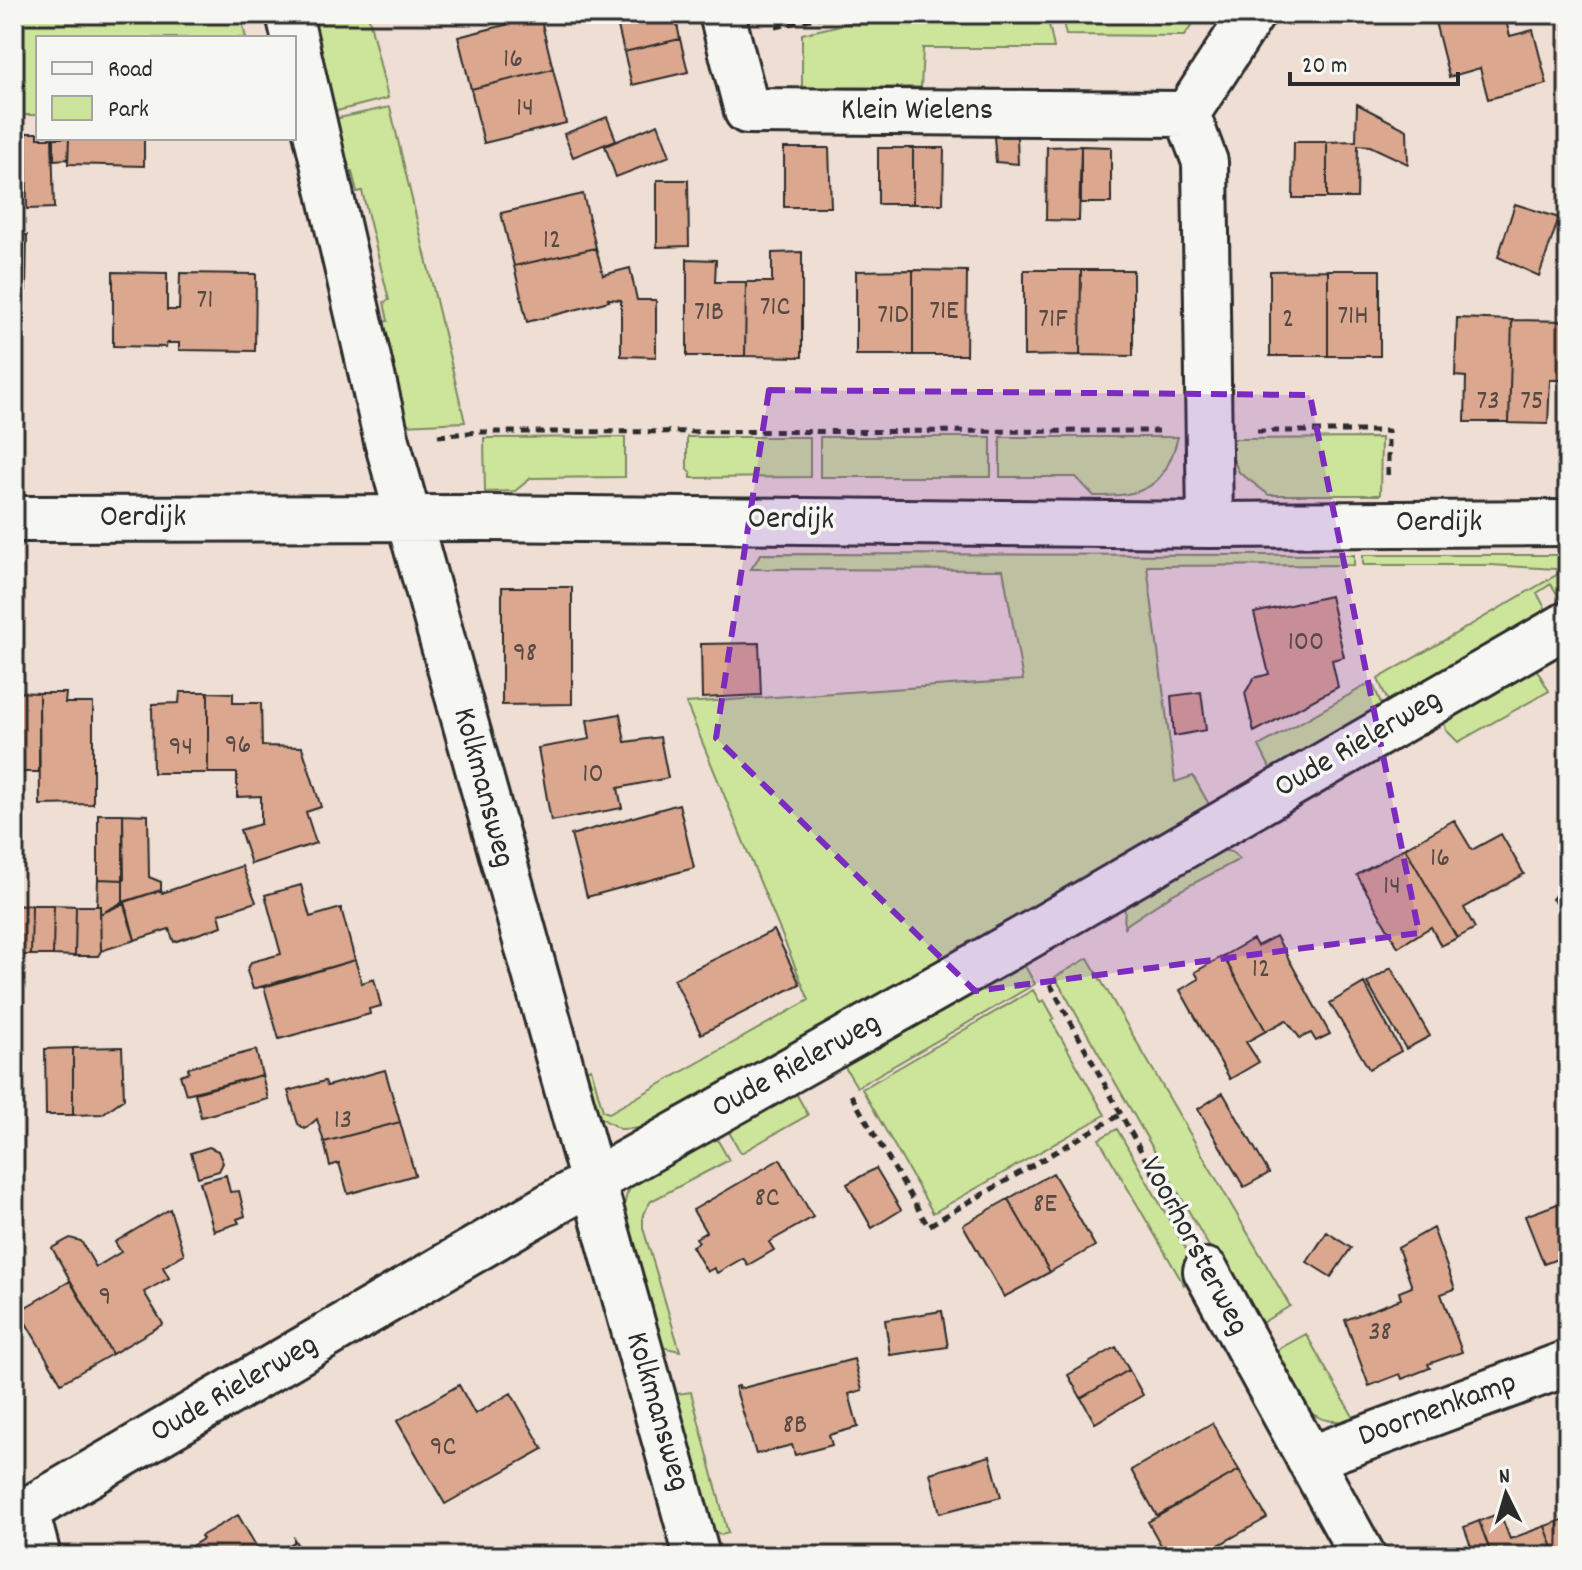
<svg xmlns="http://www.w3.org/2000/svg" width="1582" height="1570" font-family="Dekko,sans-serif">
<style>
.green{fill:#cde59a;stroke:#7c8862;stroke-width:2}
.building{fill:#dba78e;stroke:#2b2b2b;stroke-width:2}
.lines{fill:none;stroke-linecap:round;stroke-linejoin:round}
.minor-casing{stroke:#2b2b2b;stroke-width:50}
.path{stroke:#2b2b2b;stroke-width:5;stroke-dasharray:8 6;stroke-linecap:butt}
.minor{stroke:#f6f6f2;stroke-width:44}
.marked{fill:#7b2cbf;fill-opacity:0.2;stroke:#7b2cbf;stroke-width:6;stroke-dasharray:16 10;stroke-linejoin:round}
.labels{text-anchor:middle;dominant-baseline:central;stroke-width:7;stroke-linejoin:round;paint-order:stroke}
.number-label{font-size:28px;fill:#574a44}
.street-label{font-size:32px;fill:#2b2b2b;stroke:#f6f6f2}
</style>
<rect width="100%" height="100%" fill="#eeded4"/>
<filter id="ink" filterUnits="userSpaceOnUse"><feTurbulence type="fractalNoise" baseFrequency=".0125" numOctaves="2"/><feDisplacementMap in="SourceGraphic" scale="16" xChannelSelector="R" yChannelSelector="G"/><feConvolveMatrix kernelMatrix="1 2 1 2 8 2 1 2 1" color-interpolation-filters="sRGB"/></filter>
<g filter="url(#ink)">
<!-- green -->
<path class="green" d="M14,14H240L246,38H38V115H14Z
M309,14H368L388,98L333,112Z
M887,14H1047L1054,48H923L921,87L802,88V34Z
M1061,14H1200L1184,36L1066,35Z
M390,107L465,422L404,425L400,405L403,404L383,322L388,321L384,302L389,300L362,191L357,192L352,172L348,173L334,119Z
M625,437V477L531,478L515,491L485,492L484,438Z
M687,437H810V477L691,478V473L687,469Z
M820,437H991V477H820Z
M1000,437H1178C1164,488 1146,496 1094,496L1076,477H1000Z
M1381,438L1380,495H1269L1239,472L1231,455L1229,439Z
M761,554L1354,555V565L1147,566L1175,782L1193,776L1211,808L652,1128L620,1129L594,1114L597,1112L585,1070L591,1068L603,1111L609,1113L809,1000L686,703L1023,680L1003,570L751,569Z
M1363,555H1568V612L1551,584L1537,593L1549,615L1390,706L1378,679L1558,574L1556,569L1491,565H1363Z
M1534,665L1549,691L1458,742L1446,730L1443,718Z
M1372,682L1384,710L1272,772L1259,746Z
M1215,849L1232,852L1240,859L1173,894L1126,925L1124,929L1125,901Z
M1006,958L1025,966L1035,984L857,1087L840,1059Z
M1088,958L1290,1306L1255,1327L1055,977Z
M1033,990L1040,1002L1044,1000L1054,1018L1051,1020L1105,1115L933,1213L862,1089Z
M792,1086L808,1115L741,1153L725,1125Z
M1117,1129L1198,1270L1184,1278L1187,1284L1184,1285L1099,1139Z
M713,1132L729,1160L651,1201L643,1214V1228L680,1351L656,1346L622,1213L627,1194L637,1176Z
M1306,1334L1355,1420C1302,1429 1293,1392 1270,1354Z
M691,1392L728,1533L721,1535L704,1524L669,1395Z"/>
<!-- building -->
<path class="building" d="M648,14H675L680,39L624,52L617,22Z
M1433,14H1504L1510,36L1533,30L1547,84L1488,99L1480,68L1449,77Z
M540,16L553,69L471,89L458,37Z
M680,39L688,72L632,85L624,52Z
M553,69L566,123L484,143L471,89Z
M1357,104L1407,130L1408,164L1370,146L1358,145L1357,198H1327V142L1356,141Z
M607,117L616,140L573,157L564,134Z
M658,124L670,156L616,177L605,146Z
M26,133H38V138H52L54,208L27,209Z
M994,137H1017L1018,164L996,162Z
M54,138H69L68,159L54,160Z
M69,138L144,139V166L68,164Z
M1294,142H1327V198H1293Z
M1081,146L1111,147V203H1081Z
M1081,146L1079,221L1046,220L1047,147Z
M784,148H829L831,207H784Z
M878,148H913V204H878Z
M913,148H944L943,204H913Z
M657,180H688L689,246L657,247Z
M583,194L596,248L514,266L501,213Z
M1515,204L1559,218L1539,276L1498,257Z
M14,235H27L26,290L14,289Z
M596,248L603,275L630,268L637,300H656V357L621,356V300L608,299L609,301L527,322L514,266Z
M802,252V357L745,356L746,282H772V253Z
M687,259L716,260L715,282H746L745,356H687Z
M913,270L967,271L966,355H913Z
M913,270V355H856V271Z
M1024,270H1081L1080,355L1024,356Z
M1081,270H1133V356L1080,355Z
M1328,270V356H1270V271Z
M1328,270H1380V356H1328Z
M113,272L167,273V310H179L180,273L256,274L255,351L179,350V343H167L166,347L113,346Z
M1457,318L1512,320L1509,422H1465L1466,377L1455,376Z
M1512,320L1568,321V380H1550L1548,424L1507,423L1509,422Z
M502,587H572V704L502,705Z
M1330,596L1344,657L1332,660L1338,687L1254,732L1245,693L1254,678L1269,674L1254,613Z
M759,643L761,695L702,698L701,644Z
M14,692L39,693V772H14Z
M180,692H208V773H153L152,704L179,703Z
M208,692L233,693V703H261L262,746L302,747L321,807L306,812L316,843L251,864L240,830L261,824V796L237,797V773H208Z
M1201,692L1206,730L1174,736L1171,696Z
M39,693H66L65,703H93V804L40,805Z
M620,714L625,742L660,737L668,778L618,788L622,808L551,821L538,748L590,739L587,720Z
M679,804L694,868L587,897L571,835Z
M98,814H123L124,880L98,879Z
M123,814L148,815L149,877L161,882V890L123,902Z
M1454,820L1472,850L1501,834L1524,874L1464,908L1475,928L1457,938L1405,848Z
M1405,848L1457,938L1441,946L1431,927L1398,947L1357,875Z
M242,866L256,902L219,914L222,926L174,942L169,929L135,940L125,902L161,890L162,893Z
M98,879L123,880V904L100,914V906H97Z
M1568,881V914L1552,899Z
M301,885L310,917L341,908L355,960L253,989L247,971L251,962L281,954L265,895Z
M123,902L135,940L101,951L100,914Z
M32,905H54L53,955H31Z
M32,905L31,955H14V906Z
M54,905L76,906L75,956L53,955Z
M76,906H100L101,951L98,956H75Z
M774,930L800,984L701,1034L674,979Z
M1276,936L1330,1034L1316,1041L1311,1033L1300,1038L1286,1020L1266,1031L1223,956L1253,939L1257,946Z
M1223,956L1266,1031L1246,1042L1259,1062L1230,1079L1180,990L1199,979L1195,972Z
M355,960L362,983L374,979L381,1006L369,1009L370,1014L279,1039L264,987Z
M1391,968L1430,1036L1406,1049L1367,983Z
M1364,983L1401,1051L1369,1069L1330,1003Z
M122,1047L124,1099L102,1114L73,1115V1048Z
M73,1048V1115H46L45,1049Z
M256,1050L262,1075L186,1094L180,1075L189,1072L188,1068Z
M385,1070L400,1122L324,1142L317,1119L305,1129L298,1124L288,1091L325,1081L327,1086Z
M262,1075L268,1099L201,1117L195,1093Z
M1223,1093L1269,1173L1244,1187L1198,1109Z
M400,1122L415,1175L348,1194L339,1163L330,1166L324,1142Z
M209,1147L218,1151L223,1163L219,1171L198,1177L191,1153Z
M780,1159L813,1217L769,1242L774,1250L748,1265L743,1258L717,1273L714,1268L707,1272L692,1246L699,1242L696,1238L706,1232L693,1210Z
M876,1168L901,1210L872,1228L847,1184Z
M1053,1173L1095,1246L1050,1272L1008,1199Z
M226,1175L230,1192L239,1191L245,1216L237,1219L239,1223L214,1231L200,1182Z
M1008,1199L1050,1272L1004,1297L963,1225Z
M1568,1200V1255L1544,1264L1525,1216Z
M170,1209L184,1254L163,1267L169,1278L144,1292L163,1324L112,1354L52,1248L70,1238L81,1241L96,1267L121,1252L115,1242Z
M1433,1228L1455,1289L1441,1294L1462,1352L1428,1364L1430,1368L1402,1379L1400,1374L1369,1386L1345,1320L1401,1299L1399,1292L1412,1287L1398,1248Z
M1327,1232L1351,1248L1331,1277L1307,1262Z
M70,1281L112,1354L61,1383L19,1311Z
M942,1311L948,1347L890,1355L885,1320Z
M1116,1347L1129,1370L1081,1398L1068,1375Z
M854,1359L862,1390L849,1394L858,1427L829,1435L832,1445L795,1455L792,1445L756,1454L735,1387L739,1386V1389Z
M1129,1370L1143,1395L1095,1423L1081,1398Z
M459,1385L475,1414L511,1393L543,1449L445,1504L397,1421Z
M1212,1423L1239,1470L1157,1516L1131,1470Z
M990,1456L1001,1497L940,1513L930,1473Z
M1239,1470L1267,1518L1219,1545L1225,1556H1167L1148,1522Z
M1500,1513L1510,1539L1545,1526L1556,1556H1492L1479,1521Z
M238,1515L262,1556H175L203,1539L201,1536Z
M1568,1518V1556H1556L1545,1526Z
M1479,1521L1492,1556H1463L1473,1552L1464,1527Z
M294,1539L304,1556H271L294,1542Z"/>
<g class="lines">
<defs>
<path id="minor" d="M289,14L387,441L697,1556
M722,14L747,111L1187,114
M1187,114L1205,162L1210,525
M1187,114L1252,14
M14,519L484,518L1210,525L1568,523
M1206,1271L1363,1556
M1309,1459L1568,1363
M26,1511L38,1556
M14,1518L558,1201L1025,938L1568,624"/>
</defs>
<!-- minor casing -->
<use href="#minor" class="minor-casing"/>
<!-- path -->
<path class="path" d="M776,27L833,14
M1257,431H1388V475
M438,436L478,432L1159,431
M1050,984L1183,1228
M851,1095L928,1226L1121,1114"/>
<!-- minor -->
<use href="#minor" class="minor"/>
</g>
</g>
<!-- marked area -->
<path class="marked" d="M769,390L1310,395L1419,933L975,991L716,738Z"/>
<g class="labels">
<!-- number labels -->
<g class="number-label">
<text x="513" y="61">16</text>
<text x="525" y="110">14</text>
<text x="552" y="242">12</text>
<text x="205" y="302">71</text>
<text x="775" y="309">71C</text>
<text x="944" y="313">71E</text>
<text x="709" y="314">71B</text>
<text x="893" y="317">71D</text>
<text x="1353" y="318">71H</text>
<text x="1053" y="321">71F</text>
<text x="1288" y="321">2</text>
<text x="1488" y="403">73</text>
<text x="1532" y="403">75</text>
<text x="1306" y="644">100</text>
<text x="525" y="655">98</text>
<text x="238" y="747">96</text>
<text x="181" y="749">94</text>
<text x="593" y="776">10</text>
<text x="1440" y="860">16</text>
<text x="1392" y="888">14</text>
<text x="1261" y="971">12</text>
<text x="343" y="1122">13</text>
<text x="767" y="1200">8C</text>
<text x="1045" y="1206">8E</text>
<text x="105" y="1299">9</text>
<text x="1380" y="1334">38</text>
<text x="795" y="1427">8B</text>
<text x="443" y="1449">9C</text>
</g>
<!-- street labels -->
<g class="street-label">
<text x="917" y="112">Klein Wielens</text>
<text x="143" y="519">Oerdijk</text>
<text transform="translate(791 521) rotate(1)">Oerdijk</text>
<text x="1439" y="524">Oerdijk</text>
<text transform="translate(1359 745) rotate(-30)">Oude Rielerweg</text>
<text transform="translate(482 788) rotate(75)">Kolkmansweg</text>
<text transform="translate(797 1067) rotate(-29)">Oude Rielerweg</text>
<text transform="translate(1193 1247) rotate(62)">Voorhorsterweg</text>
<text transform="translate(235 1390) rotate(-30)">Oude Rielerweg</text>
<text transform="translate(1438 1411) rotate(-20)">Doornenkamp</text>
<text transform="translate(656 1412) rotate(74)">Kolkmansweg</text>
</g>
</g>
<!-- margin -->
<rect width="1582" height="1570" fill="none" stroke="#f6f6f2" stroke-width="48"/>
<rect x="24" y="24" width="1534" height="1522" fill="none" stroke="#2b2b2b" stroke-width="3" filter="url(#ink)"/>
<!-- legend -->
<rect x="36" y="36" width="260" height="104" fill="#f6f6f2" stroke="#a5a5a2" stroke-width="2"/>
<rect x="52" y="62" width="40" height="12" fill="#f6f6f2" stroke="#a5a5a2" stroke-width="2"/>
<text x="108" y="76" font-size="24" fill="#2b2b2b">Road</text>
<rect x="52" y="96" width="40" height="24" fill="#cde59a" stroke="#a5a5a2" stroke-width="2"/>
<text x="108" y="116" font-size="24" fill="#2b2b2b">Park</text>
<!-- north arrow -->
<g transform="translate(1506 1494) rotate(355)" stroke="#f6f6f2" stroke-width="6" paint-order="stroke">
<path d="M0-6L14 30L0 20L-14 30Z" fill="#2b2b2b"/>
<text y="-12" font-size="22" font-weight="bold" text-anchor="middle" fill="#2b2b2b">N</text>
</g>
<!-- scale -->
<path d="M1290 72v12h168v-12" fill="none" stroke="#2b2b2b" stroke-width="4"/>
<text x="1302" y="72" font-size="24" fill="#2b2b2b" stroke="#f6f6f2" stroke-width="6" paint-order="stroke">20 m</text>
</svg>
